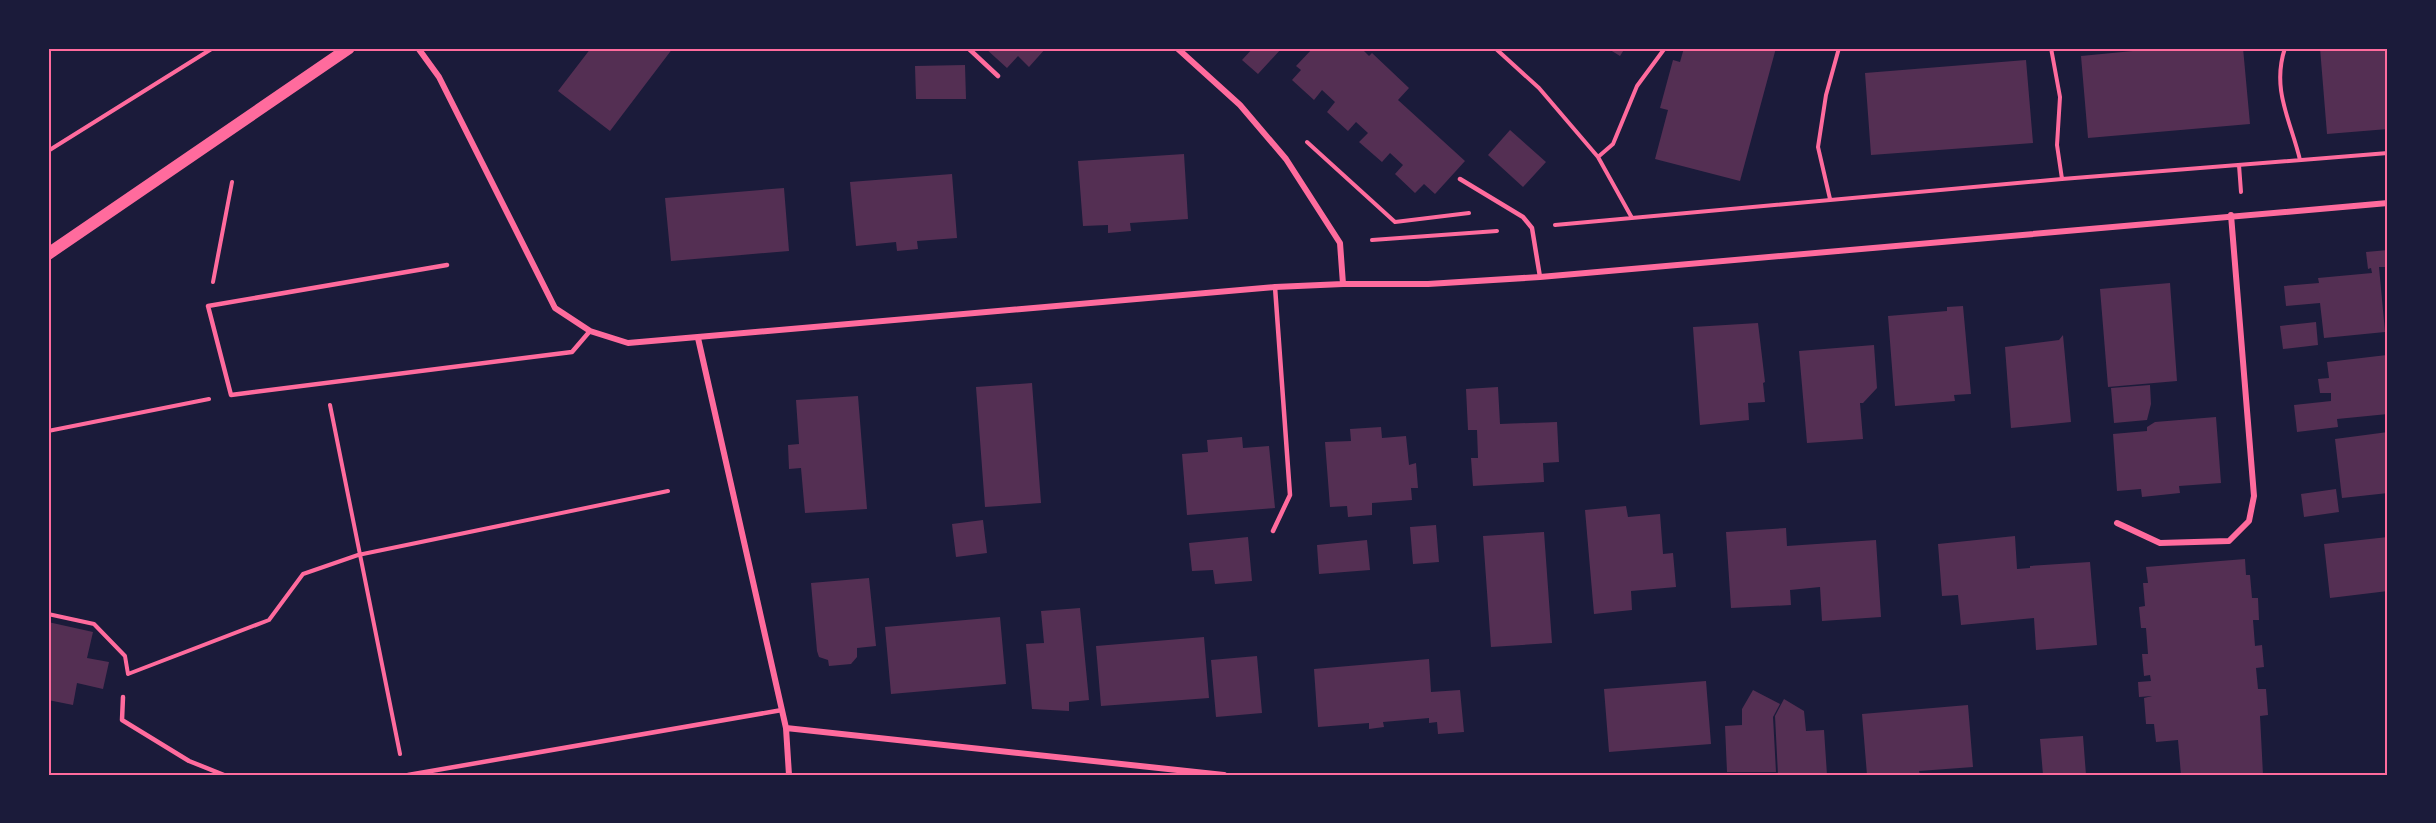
<svg xmlns="http://www.w3.org/2000/svg" width="2436" height="823" font-family="'Space Grotesk',sans-serif">
<style>
.building{fill:#542f53}
.lines{fill:none;stroke-linecap:round;stroke-linejoin:round}
.path{stroke:#ff6b9d;stroke-width:4}
.service{stroke:#ff6b9d;stroke-width:4.5}
.minor{stroke:#ff6b9d;stroke-width:6}
.secondary{stroke:#ff6b9d;stroke-width:12}
.neatline{fill:none;stroke:#ff6b9d;stroke-width:2}
</style>
<rect width="100%" height="100%" fill="#1b1b3a"/>
<!-- building -->
<path class="building" d="M591,48H673L610,131L558,91Z
M985,48H1046L1029,67L1018,56L1007,68Z
M1253,48H1282L1258,74L1242,60Z
M1313,48H1361L1369,56L1372,53L1409,88L1398,100L1465,161L1435,194L1424,184L1415,193L1395,174L1403,165L1390,153L1382,162L1359,142L1368,133L1356,122L1348,131L1327,112L1335,102L1322,90L1314,100L1292,80L1301,70L1296,66Z
M1607,48H1625L1620,56Z
M1684,48H1776L1740,181L1655,159L1668,110L1660,108L1673,60L1680,62Z
M2164,48H2243L2250,124L2088,138L2081,56Z
M2320,48H2388V129L2327,134Z
M2026,60L2033,143L1871,155L1865,73Z
M965,65L966,99H916L915,66Z
M1510,130L1546,162L1523,187L1488,155Z
M1184,154L1188,219L1130,223L1131,231L1108,233V225L1083,226L1078,161Z
M952,174L957,238L917,241L918,249L897,251L896,242L856,246L850,182Z
M784,188L789,251L671,261L665,198Z
M2388,250V267H2379L2385,332L2324,338L2320,303L2286,306L2284,286L2319,283L2318,278L2372,273L2371,268L2368,269L2366,252Z
M2170,283L2177,381L2108,387L2100,289Z
M1963,306L1971,394L1954,395L1955,401L1895,406L1888,316L1947,311V307Z
M2316,322L2318,345L2283,349L2280,326Z
M1758,323L1765,382L1763,383L1765,402L1748,403L1749,420L1700,425L1693,327Z
M2063,335L2071,422L2011,428L2005,347L2059,340Z
M1874,345L1877,388L1863,403H1860L1863,439L1807,443L1799,351Z
M2387,355L2388,414L2337,419L2338,427L2297,432L2294,405L2331,401V393H2320L2318,379L2329,378L2327,362Z
M1032,383L1041,503L985,507L976,387Z
M2150,385L2151,404L2147,420L2114,423L2111,388Z
M1498,387L1500,424L1557,422L1559,462L1543,463L1544,482L1473,486L1471,458H1478L1477,430H1468L1466,389Z
M858,396L867,509L805,513L801,468L789,469L788,445L799,444L796,400Z
M2216,417L2221,483L2179,486L2180,493L2142,497L2141,489L2117,491L2113,434L2147,431V427L2155,422Z
M1381,427L1382,438L1406,436L1409,465L1416,463L1418,488H1411L1412,500L1372,503V515L1348,517L1347,506L1330,507L1325,442L1351,441L1350,429Z
M2388,432V493L2342,498L2335,439Z
M1242,437L1243,448L1269,446L1275,508L1187,515L1182,454L1208,452L1207,440Z
M2336,489L2339,512L2304,517L2301,494Z
M1626,506L1628,517L1660,514L1663,554L1673,553L1676,587L1631,591L1632,610L1594,614L1585,510Z
M983,520L987,553L956,557L952,524Z
M1436,525L1439,562L1413,564L1410,527Z
M1786,528L1787,546L1876,540L1881,617L1822,621L1820,587L1790,590L1791,605L1731,608L1726,532Z
M1544,532L1552,643L1491,647L1483,536Z
M2015,536L2017,569L2030,568V566L2090,562L2097,645L2036,650L2034,618L1961,625L1958,595L1942,596L1938,544Z
M1248,537L1252,581L1215,584L1213,570L1192,571L1189,543Z
M2388,537V591L2330,598L2324,544Z
M1367,540L1370,570L1319,574L1317,545Z
M2245,559L2246,575H2250L2252,598H2258L2259,620H2253L2255,646L2262,645L2264,667L2256,668L2258,689H2266L2268,715L2260,716L2263,775H2181L2178,740L2156,742L2154,724H2146L2144,698L2152,696L2139,697L2138,682L2151,681L2150,675L2144,676L2142,654H2148L2146,628H2141L2139,607L2145,606L2143,583H2148L2146,567Z
M869,578L876,646L857,648V657L851,664L829,666L828,660L819,657L817,651L811,583Z
M1080,608L1089,700L1069,702V711L1032,709L1026,644L1044,643L1041,611Z
M1000,617L1006,684L891,694L885,627Z
M48,622L93,632L87,658L109,662L103,689L77,683L73,705L48,700Z
M1204,637L1209,698L1101,706L1096,646Z
M1257,656L1262,713L1216,717L1211,660Z
M1429,659L1431,692L1460,690L1464,732L1438,734L1437,722L1429,723V718L1383,722L1384,727L1369,729V723L1318,727L1314,669Z
M1706,681L1711,744L1609,752L1604,689Z
M1753,690L1780,704L1773,717L1776,772H1727L1725,726L1742,725V709Z
M1784,699L1804,711L1806,731L1824,730L1827,775H1778L1775,716Z
M1968,705L1973,767L1919,771L1920,775H1905V773L1867,775L1862,714Z
M2083,736L2086,775H2043L2040,739Z"/>
<g class="lines">
<!-- path -->
<path class="path" d="M1495,48L1539,88L1598,157L1632,218
M2051,48L2060,97L2057,145L2062,179
M2285,48C2271,90 2291,121 2300,160
M1307,142L1395,222L1469,213
M48,151L213,48
M1598,157L1613,144L1637,86L1665,48
M2239,165L2241,192
M1830,199L1818,147L1826,95L1839,48
M1555,225L2062,179L2388,153
M1372,240L1497,231
M213,282L232,182
M330,405L400,754
M48,431L209,399
M48,614L94,624L125,656L128,674
M128,674L269,620L303,574L358,555L668,491"/>
<!-- service -->
<path class="service" d="M968,48L998,76
M1460,179L1523,217L1532,228L1540,277
M447,265L208,306L231,395L572,352L590,331
M1273,531L1290,495L1275,287
M123,697L122,720L189,761L224,775
M408,775L782,710"/>
<!-- minor -->
<path class="minor" d="M418,48L439,77L555,308L590,331L628,343L1275,287L1343,284H1428L1540,277L2388,203
M1177,48L1240,105L1286,159L1340,243L1343,284
M698,338L786,728L1224,775
M2117,523L2160,543L2229,541L2249,521L2254,496L2231,215
M786,728L789,775"/>
<!-- secondary -->
<path class="secondary" d="M48,254L349,48"/>
</g>
<!-- border -->
<rect width="2436" height="823" fill="none" stroke="#1b1b3a" stroke-width="99"/>
<rect x="50" y="50" width="2336" height="724" class="neatline"/>
</svg>
